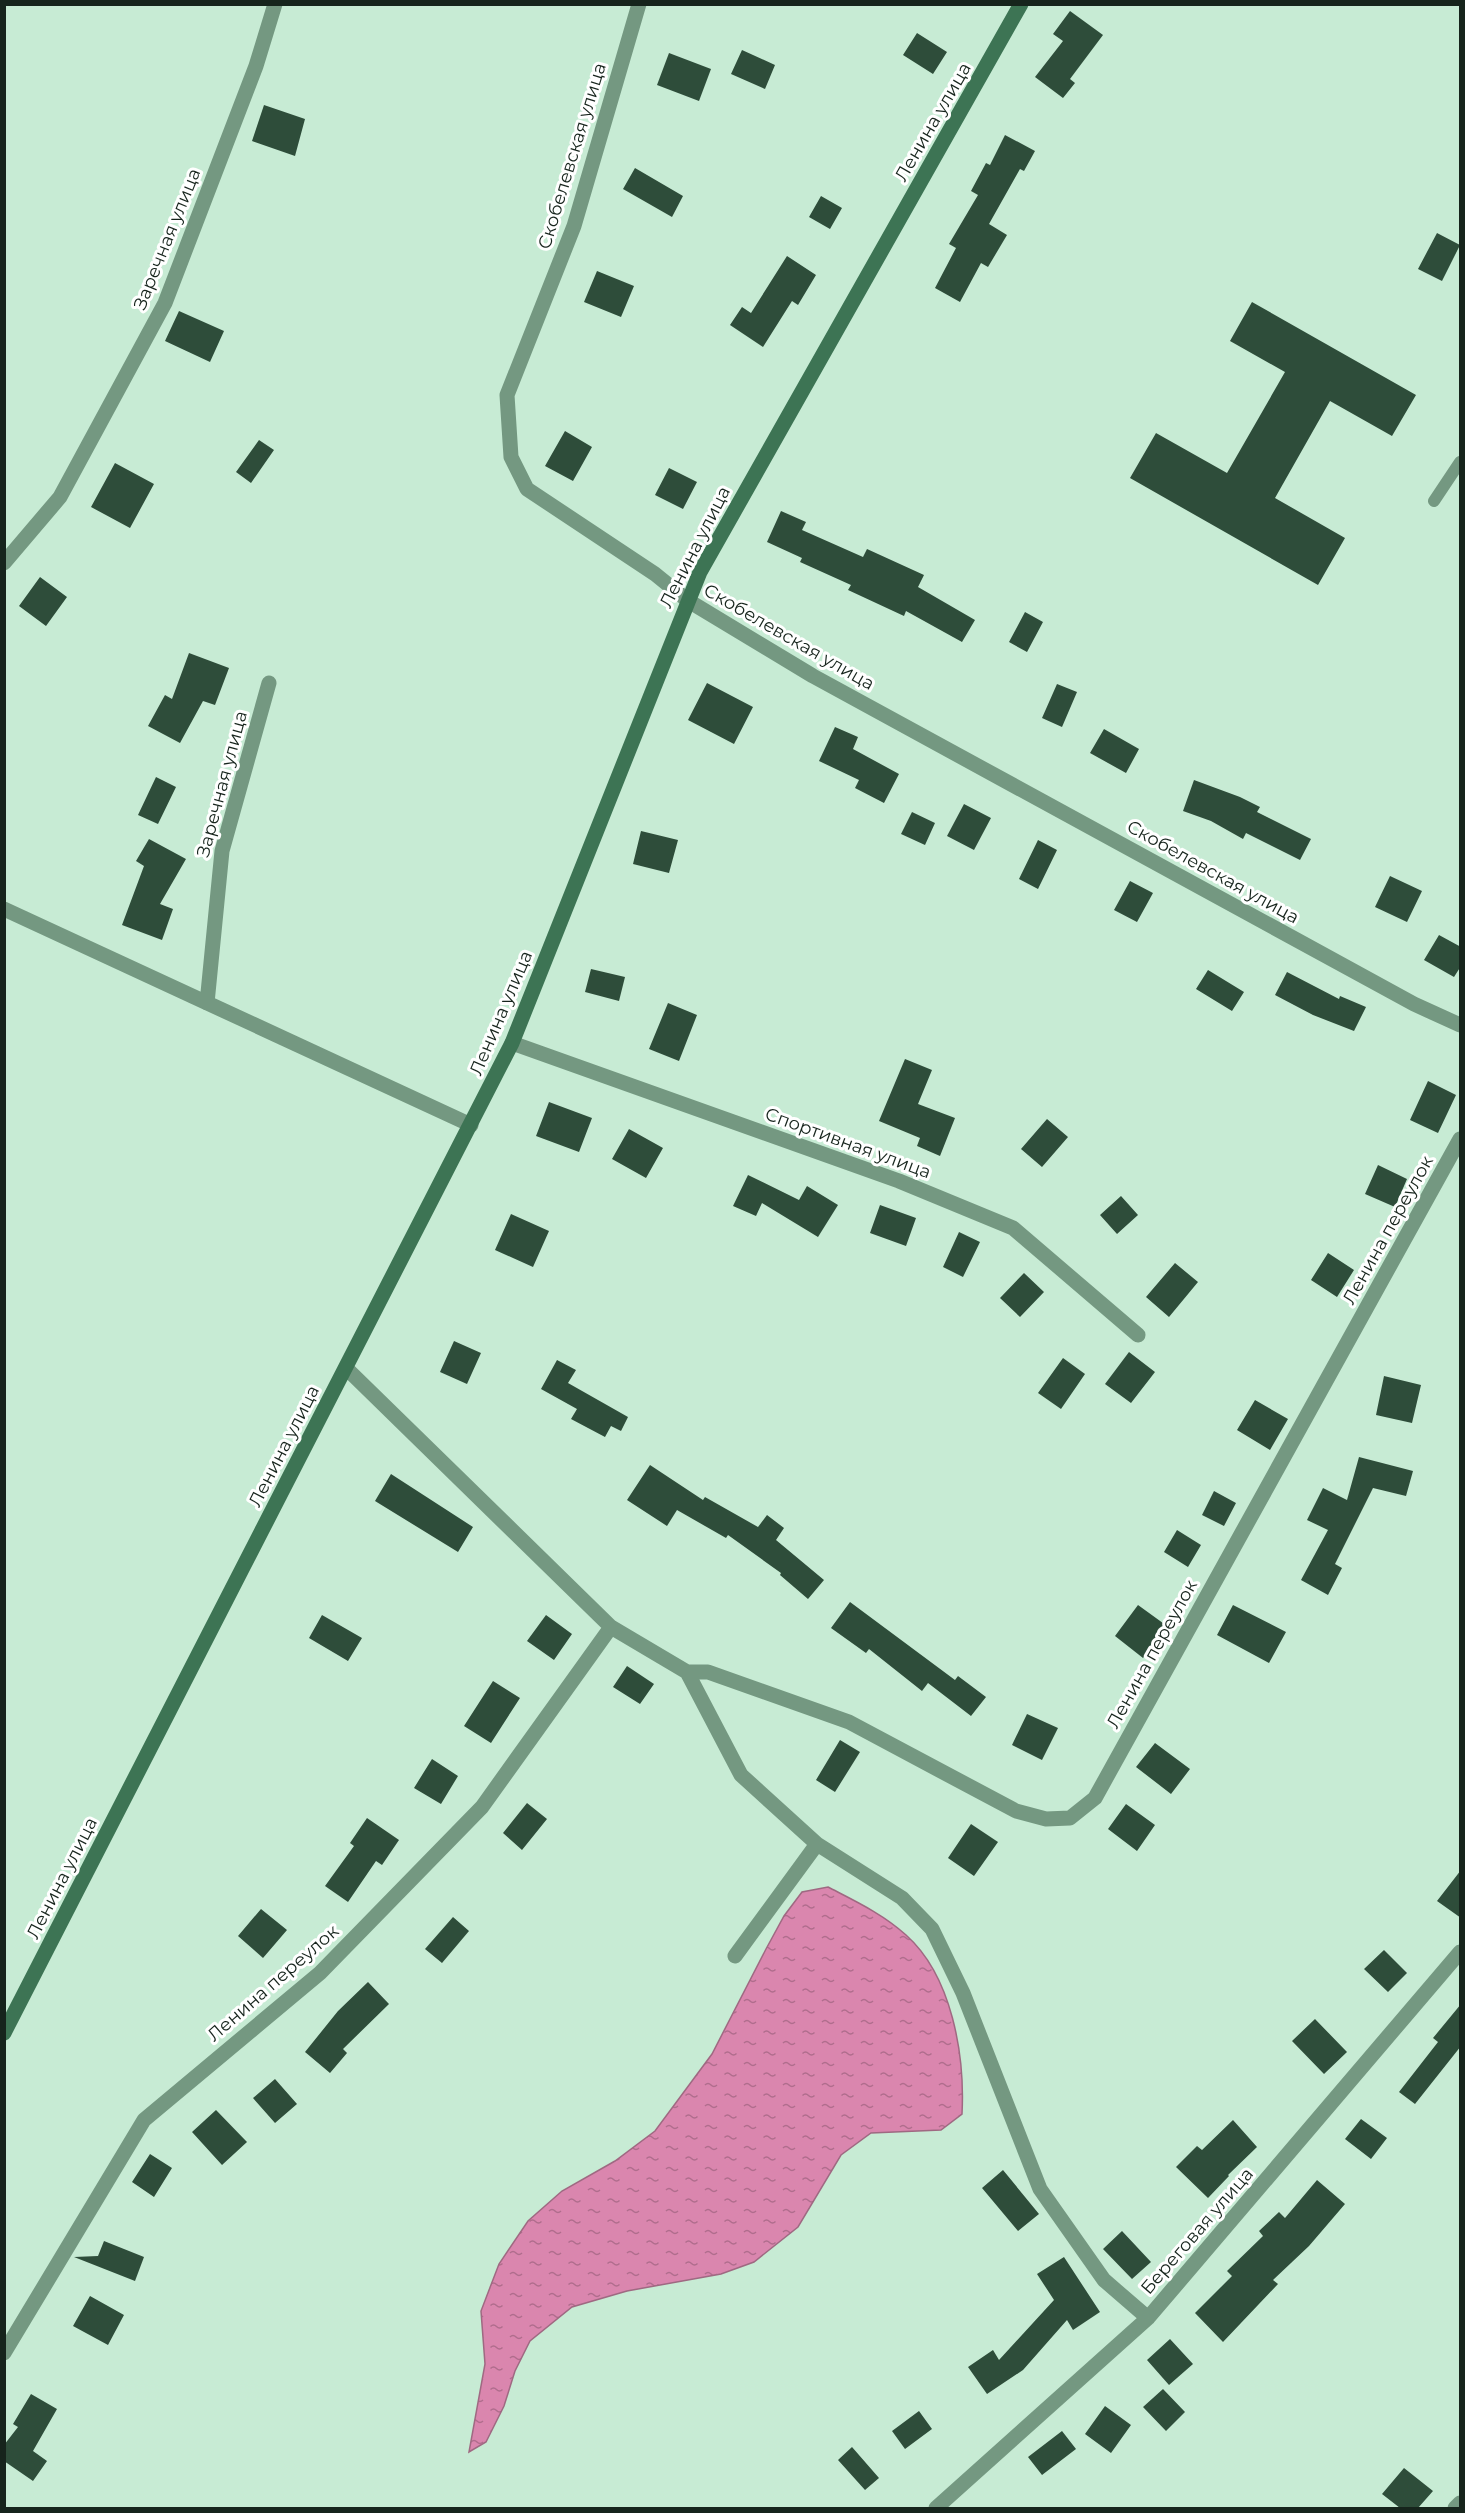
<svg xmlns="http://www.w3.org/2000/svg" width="1465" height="2513" font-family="Montserrat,sans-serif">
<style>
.water{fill:url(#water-ripples);stroke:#9f6982;stroke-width:1.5}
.building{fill:#2e4d3a}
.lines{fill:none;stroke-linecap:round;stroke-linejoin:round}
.lane{stroke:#749881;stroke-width:12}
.street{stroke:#749881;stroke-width:15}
.secondary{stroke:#3d7454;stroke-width:15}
.labels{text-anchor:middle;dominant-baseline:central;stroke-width:6;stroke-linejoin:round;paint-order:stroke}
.street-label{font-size:18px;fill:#16241c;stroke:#fff}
</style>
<defs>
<pattern id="water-ripples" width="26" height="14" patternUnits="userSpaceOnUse" patternTransform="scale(1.5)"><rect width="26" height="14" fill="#da86ae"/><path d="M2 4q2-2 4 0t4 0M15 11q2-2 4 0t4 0" fill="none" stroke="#b06d8d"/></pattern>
</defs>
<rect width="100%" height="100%" fill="#c7ebd4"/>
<!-- water -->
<path class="water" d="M828,1887C855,1901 883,1914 906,1935C952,1976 965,2055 962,2114L941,2130L871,2133L841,2155L798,2227L754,2262L721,2274L627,2291L572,2307L530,2341L515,2371L504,2406L486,2442L469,2452L485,2364L481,2311L499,2264L528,2221L562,2191L615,2161L655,2131L712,2054L766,1949L784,1916L802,1892Z"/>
<!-- building -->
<path class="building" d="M1070,11L1103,35L1070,79L1075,83L1063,98L1035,77L1063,41L1053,34Z
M917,33L947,52L933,74L903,55Z
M742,50L775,65L765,89L731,74Z
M669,53L711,69L699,101L657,85Z
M264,105L305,119L295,156L252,141Z
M1005,135L1035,151L1024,171L1020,169L989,224L1007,235L988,267L981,263L960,302L935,288L956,248L949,244L978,195L971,191L986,163L990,165Z
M635,168L683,196L672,217L623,189Z
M821,196L842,208L830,229L809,217Z
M1437,233L1460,245L1442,281L1418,269Z
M787,256L816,275L798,305L792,301L763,347L730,325L742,307L751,313Z
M597,271L634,286L621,317L584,302Z
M1252,302L1416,395L1392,436L1330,401L1275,498L1345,538L1318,585L1130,478L1156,433L1227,473L1285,372L1230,341Z
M179,311L224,331L210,362L165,341Z
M565,431L592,447L573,481L545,466Z
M259,440L274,450L251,483L236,472Z
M115,463L154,484L130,528L91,507Z
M669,468L697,482L683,509L655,495Z
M781,511L806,522L802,530L863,557L867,549L924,575L918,587L975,620L962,642L906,611L904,616L848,590L851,585L800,562L802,558L767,542Z
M40,577L67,597L46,626L19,606Z
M1025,612L1043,622L1027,652L1009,642Z
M189,653L229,668L215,705L203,701L180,743L148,726L165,695L172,699Z
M707,683L753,707L734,744L688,720Z
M1057,684L1077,692L1062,727L1042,718Z
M835,727L858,737L853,749L899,774L884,803L855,788L859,780L819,761Z
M1104,729L1139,749L1126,773L1090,753Z
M156,777L176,787L158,824L138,815Z
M1194,780L1240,797L1260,807L1257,812L1311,839L1300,860L1246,833L1243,839L1211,821L1183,811Z
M964,804L991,818L974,850L947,836Z
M912,812L935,823L925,845L901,834Z
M641,831L678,840L669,873L633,864Z
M149,839L186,859L160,904L173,909L162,940L122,925L144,866L136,861Z
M1038,840L1057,850L1038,889L1019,879Z
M1390,876L1422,891L1407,922L1375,907Z
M1130,881L1153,893L1137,922L1114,910Z
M1439,935L1461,947V966L1454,977L1424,960Z
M591,969L625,977L619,1001L585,992Z
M1208,970L1244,992L1232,1011L1196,989Z
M1287,972L1339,999L1340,996L1366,1007L1354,1031L1313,1015L1275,995Z
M668,1003L697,1015L679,1061L649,1049Z
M905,1059L932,1070L918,1104L955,1118L940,1156L917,1146L920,1138L879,1121Z
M1428,1081L1456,1095L1438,1133L1410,1120Z
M549,1102L592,1118L579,1152L536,1136Z
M1047,1119L1068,1137L1042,1167L1021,1149Z
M629,1129L663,1148L646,1178L612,1159Z
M1378,1165L1407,1179L1395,1207L1365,1194Z
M748,1175L799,1200L807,1186L838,1205L818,1237L762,1203L756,1216L733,1206Z
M1121,1196L1138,1215L1117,1234L1100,1215Z
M880,1205L916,1218L906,1246L870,1233Z
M511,1214L549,1231L533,1267L495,1250Z
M959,1232L980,1242L963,1277L943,1267Z
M1328,1253L1354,1270L1337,1297L1311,1280Z
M1175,1263L1198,1282L1169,1317L1146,1297Z
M1024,1273L1044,1292L1020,1317L1000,1298Z
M454,1341L481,1353L467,1384L440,1372Z
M1129,1352L1155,1372L1131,1403L1105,1384Z
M1063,1358L1085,1374L1061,1409L1038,1393Z
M557,1360L576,1370L568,1383L628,1417L621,1431L611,1426L605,1437L571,1419L577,1409L541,1389Z
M1384,1376L1421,1385L1412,1423L1376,1415Z
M1255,1400L1288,1419L1270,1450L1237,1430Z
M1359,1457L1413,1471L1406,1496L1373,1488L1335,1564L1342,1568L1328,1595L1301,1580L1328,1530L1307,1520L1323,1488L1347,1500Z
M650,1465L703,1500L705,1497L758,1527L767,1515L784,1528L776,1540L824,1580L808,1599L780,1575L781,1573L728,1535L726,1538L677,1510L667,1526L627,1500Z
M391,1474L473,1527L458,1552L375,1501Z
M1214,1491L1236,1503L1224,1526L1202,1515Z
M1177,1530L1201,1545L1188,1567L1164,1552Z
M850,1602L955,1680L958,1676L986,1697L971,1716L928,1683L922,1691L869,1649L866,1653L831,1628Z
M1138,1605L1167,1626L1143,1658L1115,1636Z
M1233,1605L1286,1632L1269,1663L1217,1635Z
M322,1615L362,1638L348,1661L309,1638Z
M546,1615L572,1634L554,1660L527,1641Z
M627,1666L654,1684L640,1704L613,1687Z
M493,1681L520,1698L491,1743L464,1726Z
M1027,1714L1058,1728L1042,1760L1012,1745Z
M840,1740L860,1752L835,1792L816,1780Z
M1155,1743L1190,1769L1171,1794L1136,1767Z
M432,1759L458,1776L441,1804L414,1788Z
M527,1803L547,1819L522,1850L503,1833Z
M1126,1804L1155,1825L1137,1851L1108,1829Z
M367,1818L399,1840L382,1865L376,1861L348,1902L325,1886L354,1846L350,1843Z
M971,1824L998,1842L974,1876L948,1858Z
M1461,1870V1918L1437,1901Z
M261,1909L287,1930L263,1958L238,1936Z
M453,1917L469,1931L442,1963L425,1949Z
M1384,1950L1407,1973L1388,1992L1364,1969Z
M368,1982L389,2004L343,2049L347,2053L330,2073L305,2052L338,2011Z
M1461,2004V2046L1415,2104L1399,2092L1438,2042L1433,2038Z
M1315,2019L1347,2052L1324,2074L1292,2041Z
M275,2079L297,2104L275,2123L253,2098Z
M216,2110L247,2142L222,2165L192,2132Z
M1361,2119L1387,2138L1371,2159L1345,2139Z
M1233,2120L1257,2147L1228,2175L1229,2176L1208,2198L1176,2167L1197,2146L1202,2150Z
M150,2154L172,2168L154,2197L132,2182Z
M1003,2170L1039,2214L1018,2231L982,2188Z
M1317,2180L1345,2204L1309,2246L1273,2280L1278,2284L1223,2342L1195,2313L1232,2276L1227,2271L1263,2236L1259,2231L1279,2212L1285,2218Z
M1122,2231L1151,2262L1132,2279L1103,2249Z
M104,2241L144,2257L135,2281L74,2257L98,2256Z
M1064,2257L1100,2312L1073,2330L1067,2320L1023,2370L987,2394L968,2367L993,2350L999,2360L1054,2300L1037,2274Z
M90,2296L124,2315L108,2345L73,2326Z
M1170,2339L1193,2364L1169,2385L1147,2360Z
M1163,2389L1185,2412L1166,2431L1143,2407Z
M31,2394L57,2409L33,2451L47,2461L33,2481L4,2461V2445L18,2427L13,2424Z
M1105,2406L1131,2425L1111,2453L1085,2434Z
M919,2411L932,2429L905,2449L892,2431Z
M1062,2431L1076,2449L1042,2475L1028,2457Z
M852,2447L879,2478L865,2490L838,2460Z
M1404,2468L1433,2491L1418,2508H1400L1382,2494Z"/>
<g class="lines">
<!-- lane -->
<path class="lane" d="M1434,501L1460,462"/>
<!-- street -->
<path class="street" d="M639,4L574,226L507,395L511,457L527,489L655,574L687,600L813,676L1414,1004L1460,1025
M4,563L60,497L165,303L256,66L275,4
M4,909L471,1125
M207,1003L222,851L269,683
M512,1043L899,1181L1013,1228L1138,1335
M346,1368L611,1627L687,1672L741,1775L817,1844L902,1898L932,1929L963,1993L1040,2189L1104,2280L1148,2318
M687,1672H708L849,1722L1016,1811L1046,1819L1070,1818L1095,1798L1460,1139
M735,1956L817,1844
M4,2353L144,2120L320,1973L482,1807L611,1627
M936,2508L1148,2318L1460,1952
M1455,2508L1460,2503"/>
<!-- secondary -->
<path class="secondary" d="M4,2033L512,1043L700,572L1021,4"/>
</g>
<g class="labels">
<!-- street labels -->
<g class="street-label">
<text transform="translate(933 122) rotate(-60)">Ленина улица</text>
<text transform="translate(572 156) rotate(-73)">Скобелевская улица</text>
<text transform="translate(167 239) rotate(-68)">Заречная улица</text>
<text transform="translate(695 547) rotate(-63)">Ленина улица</text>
<text transform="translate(789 637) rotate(30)">Скобелевская улица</text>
<text transform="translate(222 784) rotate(-75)">Заречная улица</text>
<text transform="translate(1213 872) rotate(29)">Скобелевская улица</text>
<text transform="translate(501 1013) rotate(-67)">Ленина улица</text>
<text transform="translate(848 1143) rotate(20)">Спортивная улица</text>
<text transform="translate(1388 1230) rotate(-61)">Ленина переулок</text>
<text transform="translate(284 1446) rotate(-63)">Ленина улица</text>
<text transform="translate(1152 1654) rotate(-61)">Ленина переулок</text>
<text transform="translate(62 1878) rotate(-63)">Ленина улица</text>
<text transform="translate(273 1983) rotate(-41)">Ленина переулок</text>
<text transform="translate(1197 2231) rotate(-49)">Береговая улица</text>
</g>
</g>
<!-- border -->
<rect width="1465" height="2513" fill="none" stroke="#16241c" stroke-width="12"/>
</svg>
